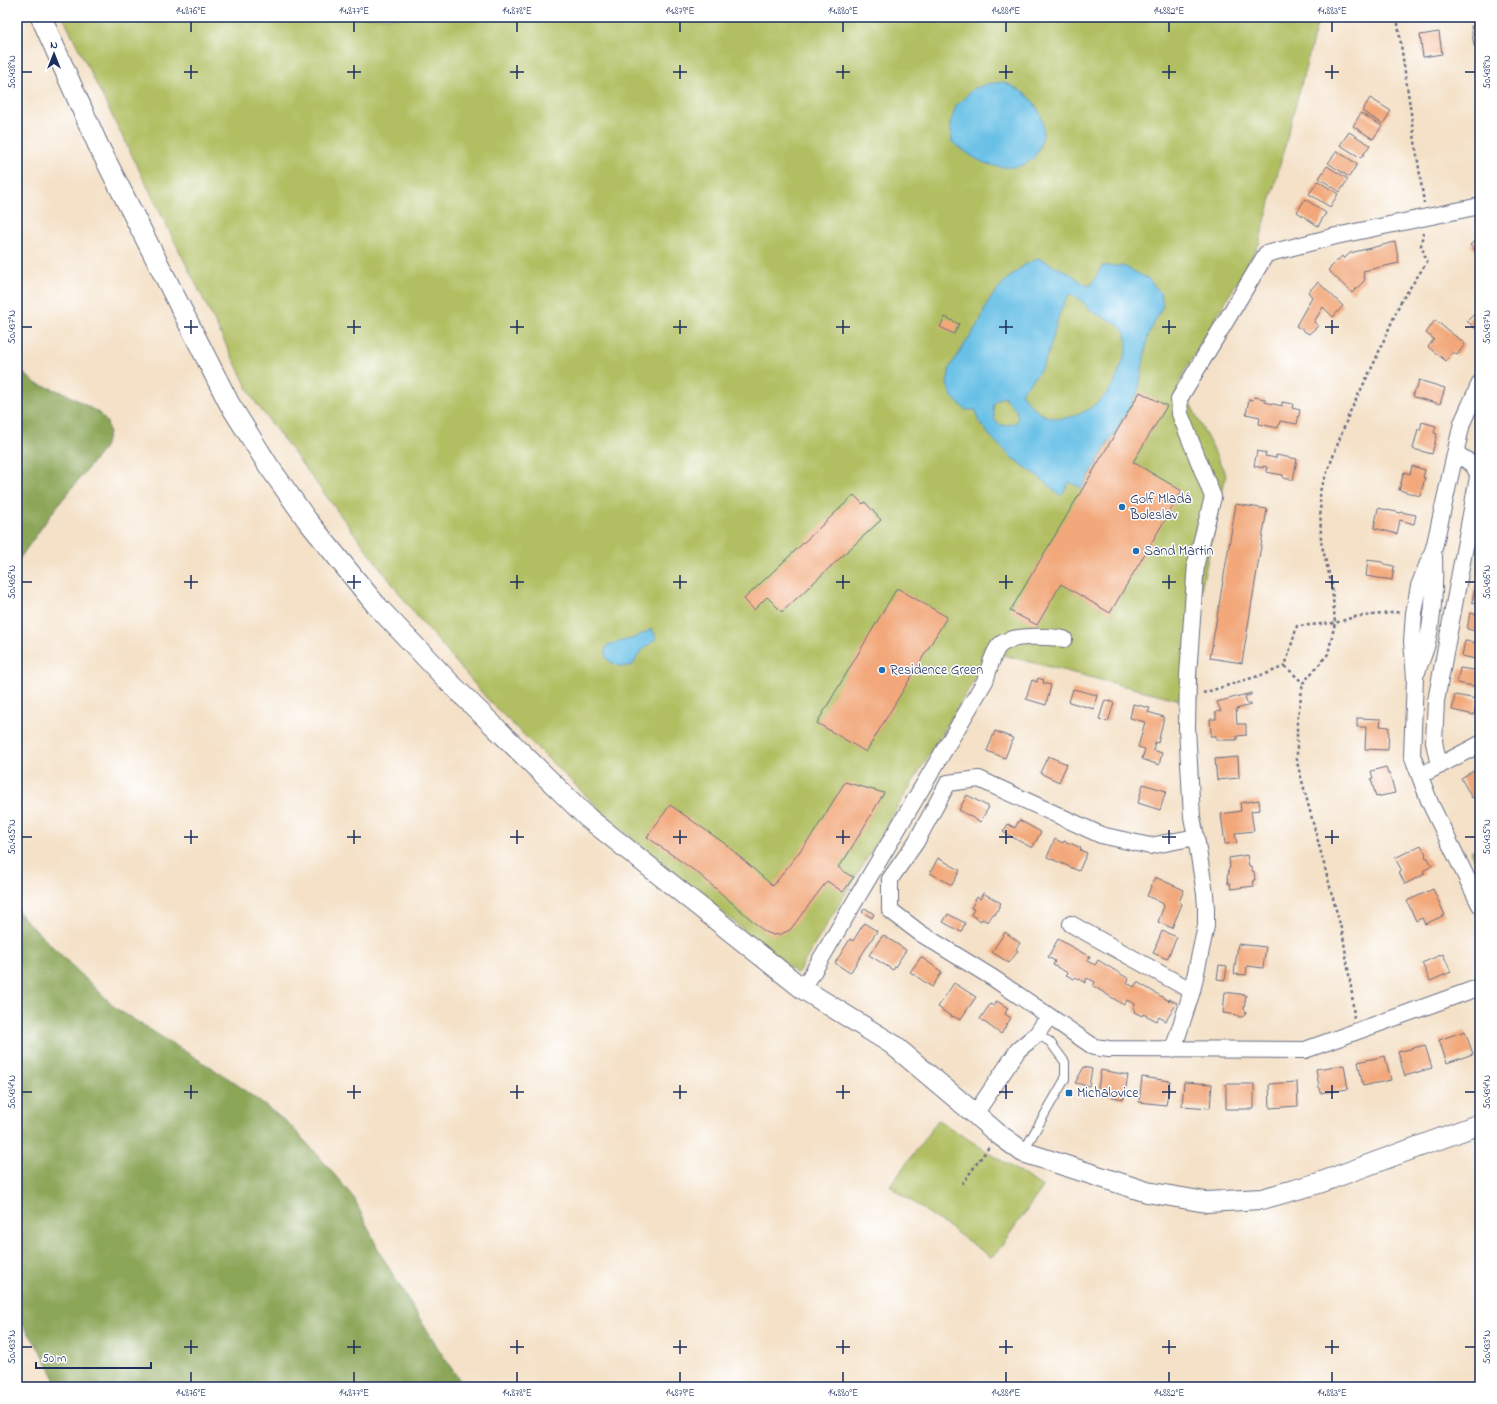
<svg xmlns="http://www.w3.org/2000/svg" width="1497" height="1404" font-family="'Indie Flower',sans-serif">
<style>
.green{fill:#b1bf62;stroke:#667760}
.forest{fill:#8ca658;stroke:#546a5b}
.water{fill:#68c0e6;stroke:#4278a2;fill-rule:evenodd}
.building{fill:#f2a87a}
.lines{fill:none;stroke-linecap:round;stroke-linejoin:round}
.service-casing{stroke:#676d83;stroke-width:10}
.minor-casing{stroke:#676d83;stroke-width:18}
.tertiary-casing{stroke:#676d83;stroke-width:22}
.path{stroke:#676d83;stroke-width:2.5;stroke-dasharray:3 3;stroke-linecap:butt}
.service{stroke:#fff;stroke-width:8}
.minor{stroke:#fff;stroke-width:16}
.tertiary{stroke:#fff;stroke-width:20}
.ticks{fill:none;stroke:#1b2f5e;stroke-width:1.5}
.poi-dot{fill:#1f6fb2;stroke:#fff;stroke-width:1.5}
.labels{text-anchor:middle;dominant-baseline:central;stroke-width:3;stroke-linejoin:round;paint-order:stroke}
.poi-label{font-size:14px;fill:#1b2f5e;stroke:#fff;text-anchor:start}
.neatline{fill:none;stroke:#1b2f5e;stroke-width:1.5}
.ticks-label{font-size:10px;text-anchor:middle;fill:#1b2f5e}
</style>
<rect width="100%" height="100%" fill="#fff"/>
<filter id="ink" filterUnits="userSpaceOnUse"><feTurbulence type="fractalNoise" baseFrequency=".025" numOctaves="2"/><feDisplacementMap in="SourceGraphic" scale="8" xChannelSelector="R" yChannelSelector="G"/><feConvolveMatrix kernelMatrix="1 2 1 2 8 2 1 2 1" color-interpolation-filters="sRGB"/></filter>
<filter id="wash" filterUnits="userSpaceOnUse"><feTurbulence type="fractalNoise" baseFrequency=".012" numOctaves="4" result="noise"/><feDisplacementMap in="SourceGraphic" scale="16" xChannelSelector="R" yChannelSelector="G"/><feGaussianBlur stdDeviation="0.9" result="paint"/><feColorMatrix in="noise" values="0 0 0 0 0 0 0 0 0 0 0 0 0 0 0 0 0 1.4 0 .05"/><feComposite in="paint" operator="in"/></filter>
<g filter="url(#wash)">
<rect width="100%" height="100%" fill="#f4e1c7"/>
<!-- green -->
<path class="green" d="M63,17H1319L1259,244L1179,381L1226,475L1201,590L1196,704L991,652L797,974L616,825L488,700L415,614L253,399Z
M1480,846V871L1471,851Z
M938,1120L1043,1187L996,1253L991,1257L890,1186Z"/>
<!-- forest -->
<path class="forest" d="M17,368L37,384L65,393L99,413L107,422L109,433L105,447L55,509L17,562Z
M17,908L22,917L117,1009L231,1080L288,1123L317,1154L354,1198L380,1253L432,1339L464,1387H59L43,1355L17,1316Z"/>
<!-- water -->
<path class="water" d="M1004,82C1013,87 1025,92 1032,100C1035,105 1041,113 1042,119C1046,132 1040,153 1030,161C1020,169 1003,168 991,165C977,162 964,150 952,142L950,124L956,106L973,89L987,84Z
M1038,258L1069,273L1087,286L1092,284L1102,266H1123L1147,278L1160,292L1163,305L1148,336L1138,392L1082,488L1069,482L1061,496L1038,476L1011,457L991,437L978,420L976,410H966L952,397L947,384L950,367L980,321L987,303L1005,281L1023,266ZM1069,294C1083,298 1081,302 1091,310C1102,319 1118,319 1125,334C1129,345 1125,356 1121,366C1118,373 1116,382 1111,388C1096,409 1065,428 1040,413C1033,408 1026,400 1021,393C1029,383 1040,373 1045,361C1055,338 1055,315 1069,294ZM1004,397L1016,410L1018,418L1016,423L1004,426L995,421C993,408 990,401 1004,397Z
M652,629L656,638C652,643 648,645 644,649C639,653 636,659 633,665C622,668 615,666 606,658L605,649L608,645L634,638Z"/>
<g id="blocks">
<!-- building -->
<path class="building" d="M1480,25V45L1474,46L1471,26Z
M1439,32L1442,54L1423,57L1420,35Z
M1370,98L1391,111L1383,124L1362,111Z
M1361,113L1382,126L1373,139L1353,126Z
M1349,132L1370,145L1361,158L1340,145Z
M1337,151L1357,164L1349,177L1328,163Z
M1327,166L1348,179L1340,192L1319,178Z
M1318,181L1338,194L1330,207L1309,194Z
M1305,199L1326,213L1318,226L1297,212Z
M1480,236V256L1470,245Z
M1395,242L1399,263L1363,271L1365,280L1352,293L1328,270L1342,256L1344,259L1350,253Z
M1318,282L1343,306L1333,317L1323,307L1314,322L1318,326L1309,334L1296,326L1312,297L1308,292Z
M1480,309V333L1467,321Z
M945,317L959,324L954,334L940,327Z
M1435,320L1465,344L1457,355L1453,352L1446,361L1428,347L1434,339L1426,333Z
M1419,380L1445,388L1440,404L1414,397L1413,394L1414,390L1417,388Z
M1140,392L1167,406L1133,462L1182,491L1110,613L1061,584L1037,625L1010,611Z
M1254,397L1265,399V402L1282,406V402L1293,404L1292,408L1300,410L1297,424L1280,421L1278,428L1259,424L1260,417L1246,414L1249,399L1253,400Z
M1422,422L1436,426L1434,433L1437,434L1432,454L1413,449L1418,429L1420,430Z
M1257,451L1266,453L1265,456L1276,458V455L1297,459L1293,480L1283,478V475L1266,472L1267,467L1263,466V468L1254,466Z
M1412,466L1425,470L1423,478H1425L1420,496L1399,490L1404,472L1410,474Z
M854,495L863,504L865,502L881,520L782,612L767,597L754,610L744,599Z
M1236,504L1267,509L1242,663L1210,658Z
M1378,508L1401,513V512L1416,515L1414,524L1400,520L1397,534L1374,528Z
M1368,560L1382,562L1384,564L1394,566L1392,580L1366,576Z
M1475,586L1480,587V604L1472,602Z
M897,588L947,617L866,752L817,723Z
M1470,613L1480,615V632L1467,629Z
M1465,641L1480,643V660L1462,656Z
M1460,668L1480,671L1479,687L1457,683Z
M1038,678L1044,680L1043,683L1051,685L1046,705L1026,699L1032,680L1037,682Z
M1073,689L1097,695L1094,709L1069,702Z
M1251,693V695L1245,696L1247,704L1251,703V705L1236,709L1237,724H1246V734L1247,735L1237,736V740H1216V736H1210L1211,734L1210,719H1216V712L1221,711L1217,702Z
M1455,695L1477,699L1474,715L1452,710Z
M1105,700L1114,703L1108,722L1099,719Z
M1133,704L1150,708L1148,712L1164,717L1158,743L1155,742L1153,750L1162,753L1159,765L1142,759L1145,749L1138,747L1145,722L1130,718Z
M1357,718L1381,719L1380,726L1389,727L1388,750L1365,749L1366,727H1357Z
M995,731L1013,738L1005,758L987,751Z
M1048,756L1067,764L1059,782L1040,773Z
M1238,757L1239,778L1217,780L1215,759Z
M1386,767L1388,774H1390L1395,793L1376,797L1371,779L1373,778L1371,771Z
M1475,770L1480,780V794L1472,798L1461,778Z
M845,782L884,793L846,857L838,867L849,875L854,877L843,892L827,881L790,930L781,934L773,935L764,931L699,874L647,837L670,805L724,843L773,886L813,834Z
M1143,784L1166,791L1160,810L1138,803Z
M967,795L989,807L980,822L959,810Z
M1259,800L1260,810L1251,811L1254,831L1235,833L1237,843L1225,844L1221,814L1241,811L1240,803Z
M1019,820L1041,832L1032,848L1003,832L1008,824L1015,828Z
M1055,839L1063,843L1064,841L1072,844L1081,848L1080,850L1087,853L1079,871L1047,857Z
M1421,845L1426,854L1425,855L1426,858H1428L1432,866L1423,871L1425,874L1405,884L1399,872L1402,871L1395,858Z
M1247,855L1249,866H1251L1252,871H1254L1255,880H1253L1254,886L1231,889L1230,883L1228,884L1227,875L1229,874L1228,869L1230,868L1229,858Z
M938,858L960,870L952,885L930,873Z
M1155,877L1184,890L1179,902L1182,904L1172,928L1158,922L1164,906L1162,903L1147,896Z
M1433,889L1445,915L1425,924L1422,918L1416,921L1407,901Z
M983,893L1001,903L995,915L993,914L988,922L982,919L981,921L971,915L974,909L971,908L977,897L980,899Z
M865,908L874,914L872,918L862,912Z
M948,914L965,923L961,932L943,922Z
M864,923L877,931L850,973L835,963L850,939L853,941Z
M1162,931L1177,937L1167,959L1153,953Z
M1005,932L1020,943L1016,949L1018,951L1009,963L992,952Z
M883,935L906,950L893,970L869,955Z
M1058,939L1090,957L1087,961L1095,965L1098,960L1129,979L1127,983L1134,987L1137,982L1169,1001V999L1177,1003L1166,1021L1159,1017L1157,1021L1143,1014L1142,1016L1134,1012L1135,1009L1133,1008L1135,1004L1127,1000L1124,1005L1093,986L1095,982L1087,978L1085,983L1076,977L1074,979L1066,975L1068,973L1053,965L1055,961L1048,957Z
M1238,944L1266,947L1263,968L1247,966L1246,975L1234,974Z
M1443,954L1451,972L1430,981L1422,963Z
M921,957L942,972L932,987L910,972Z
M1219,965L1227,966L1225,980L1217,979Z
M954,983L976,997L960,1020L953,1016L952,1017L938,1007Z
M1225,992L1246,995L1244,1009L1246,1012L1245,1015L1242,1017H1239L1237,1015L1223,1013Z
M997,1001L1008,1008L1005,1014L1011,1018L1001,1034L980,1019L990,1004L994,1006Z
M1465,1031L1473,1054L1447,1063L1439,1040Z
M1425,1045L1432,1068L1405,1076L1398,1052Z
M1385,1056L1391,1080L1363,1086L1358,1062Z
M1344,1065L1348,1089L1320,1093L1316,1069Z
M1084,1067L1092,1069L1089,1086L1075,1083Z
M1101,1070L1128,1075L1124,1099L1097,1094Z
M1142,1077L1170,1081L1166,1105L1139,1102Z
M1184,1082L1212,1084L1210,1108L1182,1106Z
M1297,1082L1298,1106L1270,1108L1269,1084Z
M1226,1084H1254V1109H1226Z"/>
</g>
</g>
<g filter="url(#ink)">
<use href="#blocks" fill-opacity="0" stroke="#676d83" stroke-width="1"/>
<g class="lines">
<defs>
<path id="service" d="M1023,1152L1065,1079V1062L1050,1042L1037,1034"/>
<path id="minor" d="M1480,383L1462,423L1434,548L1419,586L1414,613L1412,641L1415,678L1412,755L1430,803L1480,905
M1417,672C1420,662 1425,653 1427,643C1434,614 1435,584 1434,556
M1439,766L1434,742L1436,701L1478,477C1477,464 1465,460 1456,453
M1429,771L1480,744
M1071,924L1192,991
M803,989L985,681C989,670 992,654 999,646C1010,634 1049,636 1064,639
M1049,1016L1094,1047L1109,1049L1305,1050L1480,987
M1173,1050L1192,991L1206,926V908L1205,894L1196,837
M975,1114L1018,1050L1037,1034L1049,1016L993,978L920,933L890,910V879L916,842L948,783L979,779L1101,835L1150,846L1196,837L1192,817L1187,728L1188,675L1196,563L1213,497L1180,414L1179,399L1266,254L1336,236L1480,206"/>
<path id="tertiary" d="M41,17L98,145L229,403L268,465L307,520L376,605L449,682L588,818L803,989L892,1044L975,1114L997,1133L1023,1152L1147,1192L1206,1202L1262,1199L1319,1183L1480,1124"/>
</defs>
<!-- service casing -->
<use href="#service" class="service-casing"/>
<!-- minor casing -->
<use href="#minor" class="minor-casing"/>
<!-- tertiary casing -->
<use href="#tertiary" class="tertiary-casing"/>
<!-- path -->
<path class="path" d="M1397,17L1424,203
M1285,666L1303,683
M1203,693L1268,673L1285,666L1297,626L1335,623L1354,617L1400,612
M1354,1018L1352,994L1343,936L1297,762V723L1303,683L1328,654L1335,623L1332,586L1321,542L1320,491L1349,414L1374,363L1400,303L1427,262L1421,245L1423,233
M962,1184L989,1147"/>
<!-- service -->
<use href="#service" class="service"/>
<!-- minor -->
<use href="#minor" class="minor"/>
<!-- tertiary -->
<use href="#tertiary" class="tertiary"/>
</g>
</g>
<!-- ticks -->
<path class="ticks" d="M191,22V32M354,22V32M517,22V32M680,22V32M843,22V32M1006,22V32M1169,22V32M1332,22V32M191,65V79M354,65V79M517,65V79M680,65V79M843,65V79M1006,65V79M1169,65V79M1332,65V79M22,72H32M184,72H198M347,72H361M510,72H524M673,72H687M836,72H850M999,72H1013M1162,72H1176M1325,72H1339M1465,72H1475M191,320V334M354,320V334M517,320V334M680,320V334M843,320V334M1006,320V334M1169,320V334M1332,320V334M22,327H32M184,327H198M347,327H361M510,327H524M673,327H687M836,327H850M999,327H1013M1162,327H1176M1325,327H1339M1465,327H1475M191,575V589M354,575V589M517,575V589M680,575V589M843,575V589M1006,575V589M1169,575V589M1332,575V589M22,582H32M184,582H198M347,582H361M510,582H524M673,582H687M836,582H850M999,582H1013M1162,582H1176M1325,582H1339M1465,582H1475M191,830V844M354,830V844M517,830V844M680,830V844M843,830V844M1006,830V844M1169,830V844M1332,830V844M22,837H32M184,837H198M347,837H361M510,837H524M673,837H687M836,837H850M999,837H1013M1162,837H1176M1325,837H1339M1465,837H1475M191,1085V1099M354,1085V1099M517,1085V1099M680,1085V1099M843,1085V1099M1006,1085V1099M1169,1085V1099M1332,1085V1099M22,1092H32M184,1092H198M347,1092H361M510,1092H524M673,1092H687M836,1092H850M999,1092H1013M1162,1092H1176M1325,1092H1339M1465,1092H1475M191,1340V1354M354,1340V1354M517,1340V1354M680,1340V1354M843,1340V1354M1006,1340V1354M1169,1340V1354M1332,1340V1354M22,1347H32M184,1347H198M347,1347H361M510,1347H524M673,1347H687M836,1347H850M999,1347H1013M1162,1347H1176M1325,1347H1339M1465,1347H1475M191,1372V1382M354,1372V1382M517,1372V1382M680,1372V1382M843,1372V1382M1006,1372V1382M1169,1372V1382M1332,1372V1382"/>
<!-- markers -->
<g class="poi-dot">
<circle cx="1122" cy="507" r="4"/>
<circle cx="1136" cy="551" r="4"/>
<circle cx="882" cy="670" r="4"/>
<rect x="1065" y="1089" width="8" height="8" rx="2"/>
</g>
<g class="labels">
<!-- poi labels -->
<g class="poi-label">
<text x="1130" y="499">Golf Mladá<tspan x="1130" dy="16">Boleslav</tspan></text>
<text x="1144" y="551">Sand Martin</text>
<text x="890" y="670">Residence Green</text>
<text x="1077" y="1093">Michalovice</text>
</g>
</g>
<!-- margin -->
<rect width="1497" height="1404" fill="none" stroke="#fff" stroke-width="44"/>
<!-- north arrow -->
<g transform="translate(54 54)" stroke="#ffffff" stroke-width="3" paint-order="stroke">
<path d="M0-3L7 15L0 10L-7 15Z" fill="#1b2f5e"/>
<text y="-6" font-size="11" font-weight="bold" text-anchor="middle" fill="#1b2f5e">N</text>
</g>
<!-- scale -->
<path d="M36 1362v6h115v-6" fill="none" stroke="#1b2f5e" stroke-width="2"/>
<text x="42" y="1362" font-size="12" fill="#1b2f5e" stroke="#ffffff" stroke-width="3" paint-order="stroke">50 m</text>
<rect x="22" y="22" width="1453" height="1360" class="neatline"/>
<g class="ticks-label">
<text x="191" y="14">14.876°E</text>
<text x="354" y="14">14.877°E</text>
<text x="517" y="14">14.878°E</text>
<text x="680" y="14">14.879°E</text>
<text x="843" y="14">14.880°E</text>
<text x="1006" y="14">14.881°E</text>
<text x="1169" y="14">14.882°E</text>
<text x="1332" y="14">14.883°E</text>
<text transform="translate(11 72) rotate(-90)" y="4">50.438°N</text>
<text transform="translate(1486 72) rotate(-90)" y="4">50.438°N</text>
<text transform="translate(11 327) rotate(-90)" y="4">50.437°N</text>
<text transform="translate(1486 327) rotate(-90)" y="4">50.437°N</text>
<text transform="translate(11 582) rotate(-90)" y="4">50.436°N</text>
<text transform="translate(1486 582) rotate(-90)" y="4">50.436°N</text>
<text transform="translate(11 837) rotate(-90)" y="4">50.435°N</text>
<text transform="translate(1486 837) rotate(-90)" y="4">50.435°N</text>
<text transform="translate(11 1092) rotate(-90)" y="4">50.434°N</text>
<text transform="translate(1486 1092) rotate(-90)" y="4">50.434°N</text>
<text transform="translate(11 1347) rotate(-90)" y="4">50.433°N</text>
<text transform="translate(1486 1347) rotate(-90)" y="4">50.433°N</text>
<text x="191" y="1396">14.876°E</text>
<text x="354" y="1396">14.877°E</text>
<text x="517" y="1396">14.878°E</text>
<text x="680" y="1396">14.879°E</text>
<text x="843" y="1396">14.880°E</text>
<text x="1006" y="1396">14.881°E</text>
<text x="1169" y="1396">14.882°E</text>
<text x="1332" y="1396">14.883°E</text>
</g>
</svg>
